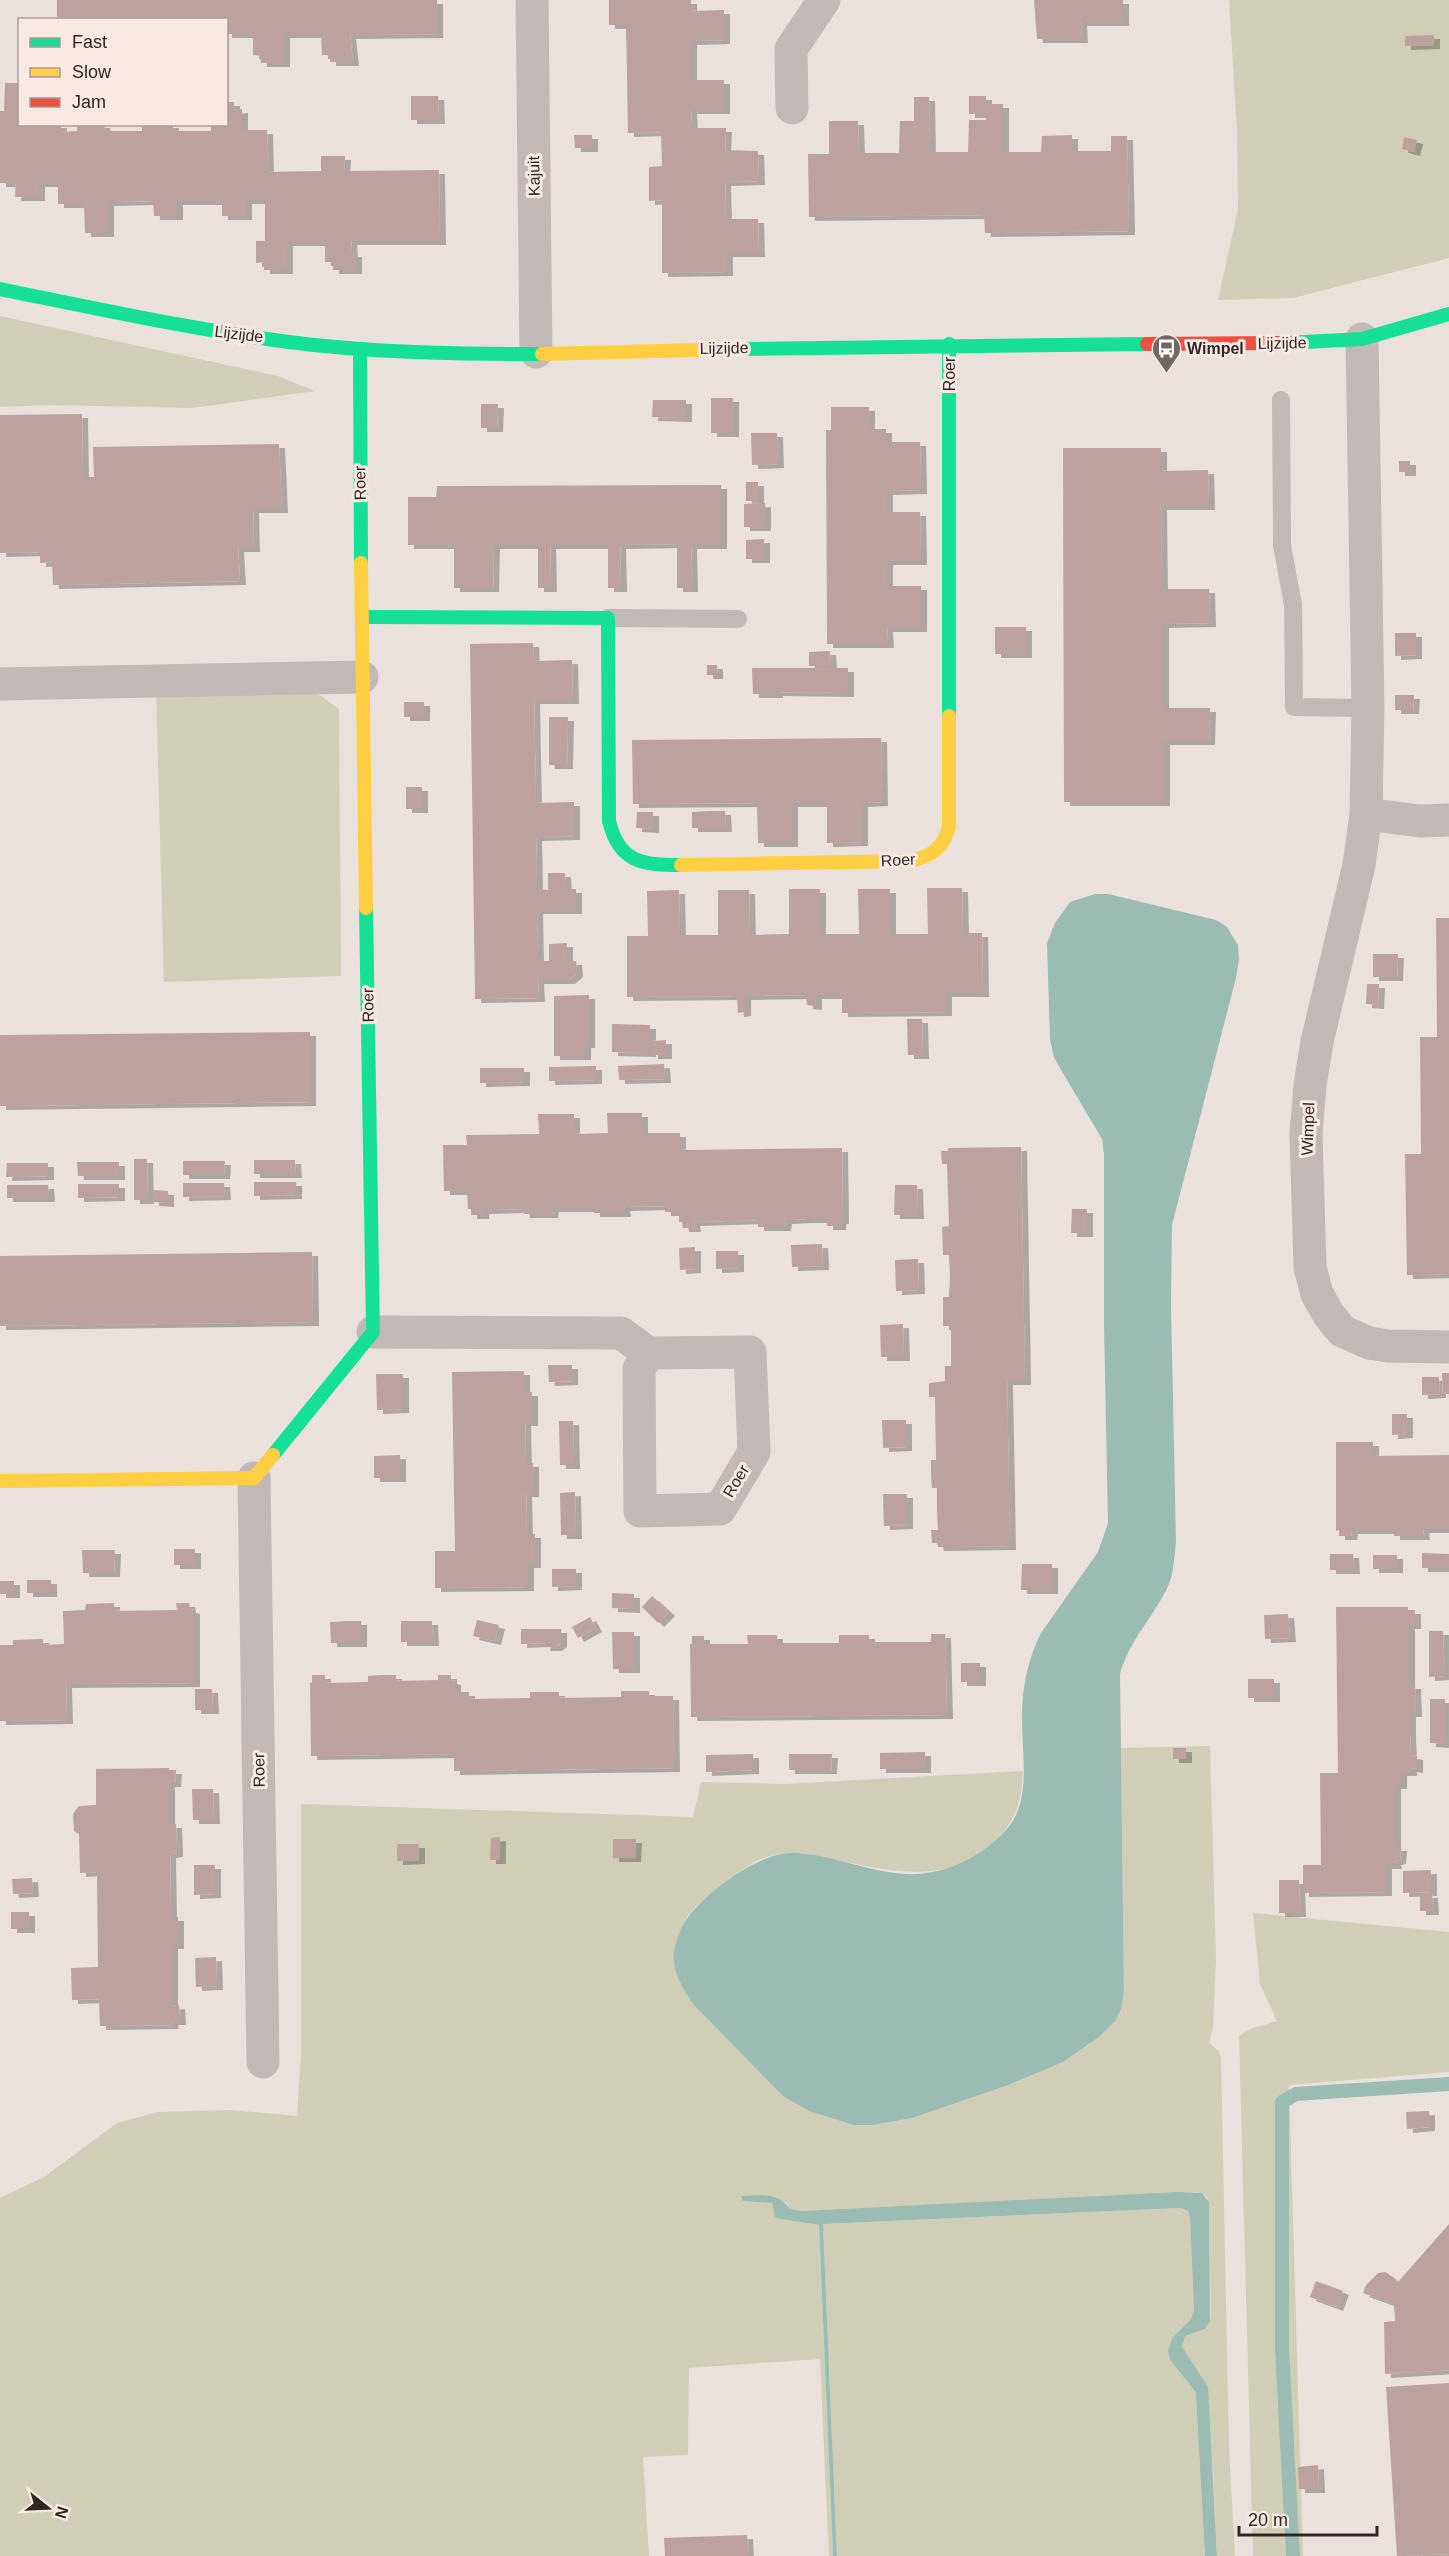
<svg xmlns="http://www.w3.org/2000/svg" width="1449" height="2556" font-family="Helvetica,sans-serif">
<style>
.green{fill:#d0ceb7}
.water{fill:#9abcb3}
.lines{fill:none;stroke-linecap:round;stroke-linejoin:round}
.stream{stroke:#9abcb3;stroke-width:14}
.building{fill:#bda19f;filter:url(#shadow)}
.lane{stroke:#c2b8b6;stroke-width:18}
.street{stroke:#c2b8b6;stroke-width:33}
.fast{stroke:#16e098;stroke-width:14}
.slow{stroke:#ffcf43;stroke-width:14}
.jam{stroke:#f24e42;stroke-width:14}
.labels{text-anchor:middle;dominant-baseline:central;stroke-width:6;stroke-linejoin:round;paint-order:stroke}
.street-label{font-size:16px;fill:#322625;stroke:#f8e9e3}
.poi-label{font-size:16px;font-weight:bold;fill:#322625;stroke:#f8e9e3;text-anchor:start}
</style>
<defs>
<filter id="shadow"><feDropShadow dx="6" dy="4" stdDeviation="0" flood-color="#0004"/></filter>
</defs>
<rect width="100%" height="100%" fill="#eae1dd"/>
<!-- green -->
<path class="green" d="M1229,0H1449V258L1293,298L1218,300L1238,209L1237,130Z
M0,316L278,376L315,391L192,408L50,405L0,407Z
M311,689L339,709L341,976L164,982L156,692Z
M1210,1746L1216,1961L1213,2027L1209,2043L1218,2050L1221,2057L1229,2448L1235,2556H1217L1213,2467L1194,2368L1182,2347L1185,2336L1205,2329L1211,2317L1209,2202L1206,2196L1197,2192L802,2211L790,2209L786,2202L743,2201L772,2203L776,2218L819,2225L833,2556H829L820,2359L689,2368L688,2455L643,2457L649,2556H0V2198L44,2177L117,2123L158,2112L231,2110L297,2116L301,2053V1804L693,1817L701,1782L785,1784L1023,1771C1021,1804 1016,1821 992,1844C946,1887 885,1870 831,1859C820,1857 806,1852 795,1853C785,1853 772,1855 763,1858C746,1864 694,1904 685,1920C680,1930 678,1941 674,1950L1008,2085L1063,2062L1099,2037L1124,1991L1121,1748Z
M1253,1913L1449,1932V2072L1289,2085L1303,2556H1253L1239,2036L1250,2029L1277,2021L1260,1984Z
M1181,2208L1188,2211L1190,2217L1194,2310L1191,2319L1172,2338L1178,2369L1195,2391L1196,2398L1205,2556H837L823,2224Z"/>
<!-- water -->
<path class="water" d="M1095,894H1108L1216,920L1227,927L1238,945L1239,959L1236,978L1172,1225L1171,1305L1176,1543C1174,1557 1174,1573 1168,1586C1154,1617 1129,1640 1120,1674L1124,1991L1121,2009L1115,2021L1099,2037L1063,2062L1008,2085L912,2118L872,2125H854L809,2111L783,2096L694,2005C683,1990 671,1969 674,1951C676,1941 682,1924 688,1917C709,1890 761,1850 798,1853C838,1856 878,1876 918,1874C953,1871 983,1855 1006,1830C1033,1801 1021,1752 1022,1716C1022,1687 1028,1659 1041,1633L1098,1552L1108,1523L1104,1323V1154L1102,1139L1054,1058L1050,1039L1047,943L1055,923L1070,902Z
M1179,2192L1202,2193L1209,2202L1210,2321L1205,2329L1185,2336L1182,2347L1208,2387L1217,2556H1205L1196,2398L1195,2391L1170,2360L1168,2351L1172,2338L1191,2319L1194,2310L1190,2217L1188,2211L1181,2208L823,2224L837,2556H833L819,2225L775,2218L772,2203L743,2201L741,2196C760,2195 779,2192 790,2209L802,2211Z"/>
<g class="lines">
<!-- stream -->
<path class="stream" d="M1293,2556L1282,2349V2102L1296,2094L1449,2084"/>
</g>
<!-- building -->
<path class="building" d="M57,0H437V34L350,35L353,62H330V55H322L321,34H284V63H261V56L253,55V34H226V20H57Z
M609,0H691V11L724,10V40L691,41V80H724V110H691L692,128H726L725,150L758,151L759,181L725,182L726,219H758L759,253H727V272L662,273V200L649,201V167L662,166L661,132L628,133L626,25H609Z
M1034,0H1123V22H1081L1082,39H1037Z
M1434,35V45L1405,46V36Z
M5,83H20V124H61V132L77,131V124H104L105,131H142V124H173V131H211V124H226V102H234V110L242,109V130H267L268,172L321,171V156H345L344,171L439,170L440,241H351L352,253H356V270H333V262H325V242H287V270H264V262L256,263V241H265V200H246V216H222V201H177V216H154L153,201L108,202V233H85L84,204H58V183H39V197H15L16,183H0V111H4Z
M411,96H438L439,120H411Z
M969,96H986V104H1003V152H1041L1042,136L1072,135V151H1111V136H1127L1129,231L985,233L984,215L809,217L808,154H829V121H858L859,153H899L900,121H914V97H929L930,152H968L969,120H986V114H969Z
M574,135H592V148H575Z
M1404,137L1417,140L1414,152L1402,149Z
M711,398H733V433H711Z
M653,400H686V418L652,417Z
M481,404H498L497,428H481Z
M831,407H869V429H886V442H920L921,490L887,491V512H920L921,561H887V586H921V628H887L888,644H827L826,430H831Z
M82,414L83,477H94L93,447L279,444L282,509H253L254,548H238L240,581L53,585L52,562L40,563V552L0,553V415Z
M751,433H777L778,464L752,465Z
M1063,448H1161V471L1208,470L1209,506H1161L1162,589H1209L1210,623L1163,624V708H1210L1209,741H1164V802H1064Z
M1399,461H1410V472H1399Z
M746,482H758V501H746Z
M721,485V545H691L692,588H677V544L620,545L621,588H608V545H550L551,588H538V545H494L493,588H454V545H408V497H436L437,486Z
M765,503V527H744V504Z
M764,539V559H746V540Z
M995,627H1026V654H995Z
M1395,633H1416V655L1395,656Z
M533,643L534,661L572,660L573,700H534L536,803L574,802V836L536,837L537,889L548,890V873H565L566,889H576V910H537L538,961H549V944L567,943V961H576L577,973L569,980H538L539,998L475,999L470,644Z
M830,651L831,666H809V652Z
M707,665H717V675H707Z
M752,668H848V693L777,692V694H753Z
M1395,695H1414L1413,710H1395Z
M404,702H424V717H404Z
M549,717H568L567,765H549Z
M881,738L882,802L862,803V842L827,843V803H792V843H758L757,803L633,804L632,740Z
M406,787H422V809H406Z
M708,811H725L726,828H692V812Z
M637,812H653V829L636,828Z
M927,888H962L963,933H982L983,993H946V1012L842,1013V995H816V1006L807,1005L806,995L745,996V1012L738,1013L737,996L627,997V936H648L647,891L679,890L680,935H718V890H749L750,935L789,934V889H820V934H859L858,889H890V934H928Z
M1436,918H1449V1274L1407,1275L1405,1154H1421L1420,1037H1437Z
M1373,954H1398L1397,977H1373Z
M1367,984H1379L1378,1005L1366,1004Z
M589,995V1044H585V1056H554V996Z
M907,1019H922L923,1055H908Z
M612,1024L650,1025V1053L612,1052Z
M310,1032V1102L0,1106V1035Z
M666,1040V1055H652V1041Z
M664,1064L665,1079L619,1080L618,1066Z
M596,1066V1080L549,1081V1067Z
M480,1068H524V1082L480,1083Z
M607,1113H642V1133H680V1150L842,1148L843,1220H840V1226H827V1219H807L786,1220L785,1227H758V1220L694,1222L695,1228H683L682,1222H679V1212H665V1206L624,1207L625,1213H594V1208H553L552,1214H524L523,1209L483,1210V1215H471V1209H468L467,1191H444L443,1145H467L466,1135L539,1134L538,1114H574V1134L608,1133Z
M1021,1147L1025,1381H1007L1010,1546L938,1547L937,1543H932L931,1530H938L937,1510V1488H932L931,1475V1460H936L935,1397H929V1383L945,1381V1366H951V1326H943V1297H949L950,1276L949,1255H943L942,1227L949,1226L947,1164H942L941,1151H948V1148Z
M134,1159H147L148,1200H134Z
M254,1160H295L296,1174H254Z
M183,1161H225L224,1175H183Z
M77,1162H119V1176H78Z
M7,1163H48V1176L6,1177Z
M254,1182H296V1195L254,1196Z
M183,1183H224L225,1196L183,1197Z
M78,1184H119V1197L78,1198Z
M7,1185H48L49,1198H7Z
M895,1185H917L918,1215H894Z
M153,1190L168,1191V1203L153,1202Z
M1072,1209H1087V1233H1071Z
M822,1244L823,1266L792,1267L791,1245Z
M695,1247V1269L680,1270L679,1248Z
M716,1251H738V1268L716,1269Z
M312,1252L313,1322L0,1326V1256Z
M918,1259L919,1290L896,1291L895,1260Z
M903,1324L904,1357H881L880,1325Z
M548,1365H572V1381L549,1382Z
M524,1371V1392H532V1422H525L526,1463H533V1493H526L527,1534H535V1564H528V1587L435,1588V1551H455L452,1372Z
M1442,1373H1449V1394H1443Z
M376,1374H403V1409L377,1410Z
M1422,1377H1439L1440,1394L1422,1395Z
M1392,1414H1407V1434L1392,1435Z
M882,1420H906V1447L883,1448Z
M559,1421H573L574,1465H560Z
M1336,1442H1373V1456L1449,1455V1529H1423L1424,1536H1394V1530H1352L1351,1536H1339V1530L1336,1531Z
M400,1455V1478H374V1456Z
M575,1492L576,1535H561L560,1493Z
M883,1494H907V1525L884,1526Z
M174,1549H195V1565H174Z
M82,1550H115L114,1573H83Z
M1422,1553L1449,1554V1568H1422Z
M1330,1554H1353L1354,1570H1330Z
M1373,1555H1397V1569H1373Z
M1022,1564H1052V1590H1021Z
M552,1569H576V1586L552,1587Z
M27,1580H51V1593H27Z
M0,1581H14V1594H0Z
M612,1593L634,1594V1609L612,1608Z
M652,1596L669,1612L658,1623L642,1607Z
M114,1603V1611L177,1610L176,1603H189L190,1609L194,1610V1683L66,1684L67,1720L0,1721V1645H13V1640L43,1639V1645L64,1644L63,1611L85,1610L86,1604Z
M1336,1607H1408V1610H1415V1625H1409V1685H1415L1416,1713H1410V1735L1411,1755L1417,1756V1769L1411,1768V1772H1401V1785H1395V1847H1401L1400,1860L1395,1861L1396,1865H1386V1892L1303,1893V1865H1321L1320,1773H1338Z
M1288,1614L1290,1638L1265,1639L1264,1615Z
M590,1617L596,1628L578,1638L572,1627Z
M477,1620L499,1625L495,1641L473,1636Z
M347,1621H361V1643H331L330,1622Z
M401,1621H432L433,1642H401Z
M521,1629H561V1643L556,1647H544L545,1643L521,1644Z
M1429,1631H1443L1444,1676L1429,1677Z
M612,1632H634V1669H613Z
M931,1634H945L947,1715L691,1717L690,1644H692V1636H704V1644H748L747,1635H777V1643H839V1635H869V1642H931Z
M961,1663H980V1682H961Z
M312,1675H325V1683L368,1682V1676L381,1675H396V1681L438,1680V1675H451V1680L455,1681V1692H469V1699L530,1698V1692H559V1698L621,1697V1691H649V1696H673L674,1768L454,1771V1754L311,1756L310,1682L312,1683Z
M1248,1679H1274V1698H1248Z
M195,1689H212L213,1710H195Z
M1430,1699H1445V1744L1430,1743Z
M1173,1748H1186V1759H1173Z
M925,1752V1769H880V1753Z
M753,1754V1770L706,1772V1755Z
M789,1754H832L831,1770H789Z
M169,1768V1770H176L175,1783H169V1824H176L177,1853L170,1854L171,1917H178V1945H172V2006L179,2005L180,2021H172L173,2025L100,2026L99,1999L72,2000L71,1968L98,1967L97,1872L80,1873L79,1834L74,1831L73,1814L79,1806L96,1805V1769Z
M192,1789H213L214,1820H193Z
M500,1837V1860H490L491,1838Z
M613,1839H636L635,1858H613Z
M397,1844H419V1860L397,1861Z
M194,1865H215V1894L194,1895Z
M1431,1870V1892L1403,1893V1871Z
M32,1878L33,1893L13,1894L12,1879Z
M1279,1880H1299L1300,1913H1279Z
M1420,1894H1432L1433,1911H1420Z
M11,1912H29V1929H11Z
M216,1957L217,1986L196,1987L195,1958Z
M1429,2111V2127L1407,2129L1406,2112Z
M1449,2224V2370L1385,2374L1384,2322L1395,2321L1394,2304L1363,2293L1366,2285L1378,2273L1386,2272L1398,2282Z
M1316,2281L1343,2291L1337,2307L1310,2297Z
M1449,2383V2554L1397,2556L1386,2387Z
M1318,2465L1319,2489H1299L1298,2467Z
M747,2535L748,2556H665L664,2538Z"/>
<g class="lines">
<!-- lane -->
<path class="lane" d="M1281,400L1282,545L1293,605L1294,707L1368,708
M608,618L738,619"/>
<!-- street -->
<path class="street" d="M532,0L536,352
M792,108L791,49L824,0
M1362,339L1368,708L1366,814L1359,865L1317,1042L1310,1085L1306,1134L1310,1267L1317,1294L1329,1315L1342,1331L1369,1343L1388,1346L1449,1347
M0,684L362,677
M1366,814L1420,821L1449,820
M373,1332L621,1333L648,1353L750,1352L754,1452L720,1509L640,1511L639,1369L648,1353
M254,1478L263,2062"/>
<!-- fast -->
<path class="fast" d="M0,289C104,310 208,333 314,345C390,353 466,354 542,354
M1285,343L1362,339L1449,314
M949,344V716
M360,349L361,563
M738,349L1147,344
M362,617L608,618L609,821C619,863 643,865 681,865
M273,1455L373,1332L366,908"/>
<!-- slow -->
<path class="slow" d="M542,354L738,349
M361,563L366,908
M681,865L911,861C932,856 943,848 949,827V716
M0,1481L254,1478L273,1455"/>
<!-- jam -->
<path class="jam" d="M1147,344L1285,343"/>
</g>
<!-- icons -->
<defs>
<symbol id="bus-pin" viewBox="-11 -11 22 30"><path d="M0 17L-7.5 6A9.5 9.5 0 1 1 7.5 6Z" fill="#726765" stroke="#f8e9e3"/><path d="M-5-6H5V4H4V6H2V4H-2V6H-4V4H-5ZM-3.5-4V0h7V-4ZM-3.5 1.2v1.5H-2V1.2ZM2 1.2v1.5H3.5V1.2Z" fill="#fff"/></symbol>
</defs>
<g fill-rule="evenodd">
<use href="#bus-pin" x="1150" y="332" width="33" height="45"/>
</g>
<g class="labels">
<!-- street labels -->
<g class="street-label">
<text transform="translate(534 176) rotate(-91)">Kajuit</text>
<text transform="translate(239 334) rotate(7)">Lijzijde</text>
<text transform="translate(1282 343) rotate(-1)">Lijzijde</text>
<text transform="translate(724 348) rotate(-1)">Lijzijde</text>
<text transform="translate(949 374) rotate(-90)">Roer</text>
<text transform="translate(360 483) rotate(-91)">Roer</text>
<text transform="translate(898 860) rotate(-3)">Roer</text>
<text transform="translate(368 1005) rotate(-91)">Roer</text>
<text transform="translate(1308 1129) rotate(-88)">Wimpel</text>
<text transform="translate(736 1481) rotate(-59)">Roer</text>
<text transform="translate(259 1770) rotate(-91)">Roer</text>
</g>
<!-- poi labels -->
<g class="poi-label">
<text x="1187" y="348">Wimpel</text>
</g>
</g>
<!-- legend -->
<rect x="18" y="18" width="210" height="108" fill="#f8e9e3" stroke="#a99b97" stroke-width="1.5"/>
<rect x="30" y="38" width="30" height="9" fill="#16e098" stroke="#a99b97" stroke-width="1.5"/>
<text x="72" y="48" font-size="18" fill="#322625">Fast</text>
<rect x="30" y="68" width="30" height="9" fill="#ffcf43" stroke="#a99b97" stroke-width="1.5"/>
<text x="72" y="78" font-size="18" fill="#322625">Slow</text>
<rect x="30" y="98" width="30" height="9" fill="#f24e42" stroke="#a99b97" stroke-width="1.5"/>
<text x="72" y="108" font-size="18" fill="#322625">Jam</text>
<!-- north arrow -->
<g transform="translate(48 2508) rotate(108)" stroke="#f8e9e3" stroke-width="4.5" paint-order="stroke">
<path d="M0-4.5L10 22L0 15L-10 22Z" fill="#322625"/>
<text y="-9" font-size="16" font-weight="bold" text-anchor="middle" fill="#322625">N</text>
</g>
<!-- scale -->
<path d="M1239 2526v9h138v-9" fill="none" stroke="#322625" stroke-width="3"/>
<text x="1248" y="2526" font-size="18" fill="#322625" stroke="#f8e9e3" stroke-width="4.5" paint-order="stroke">20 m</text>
</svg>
